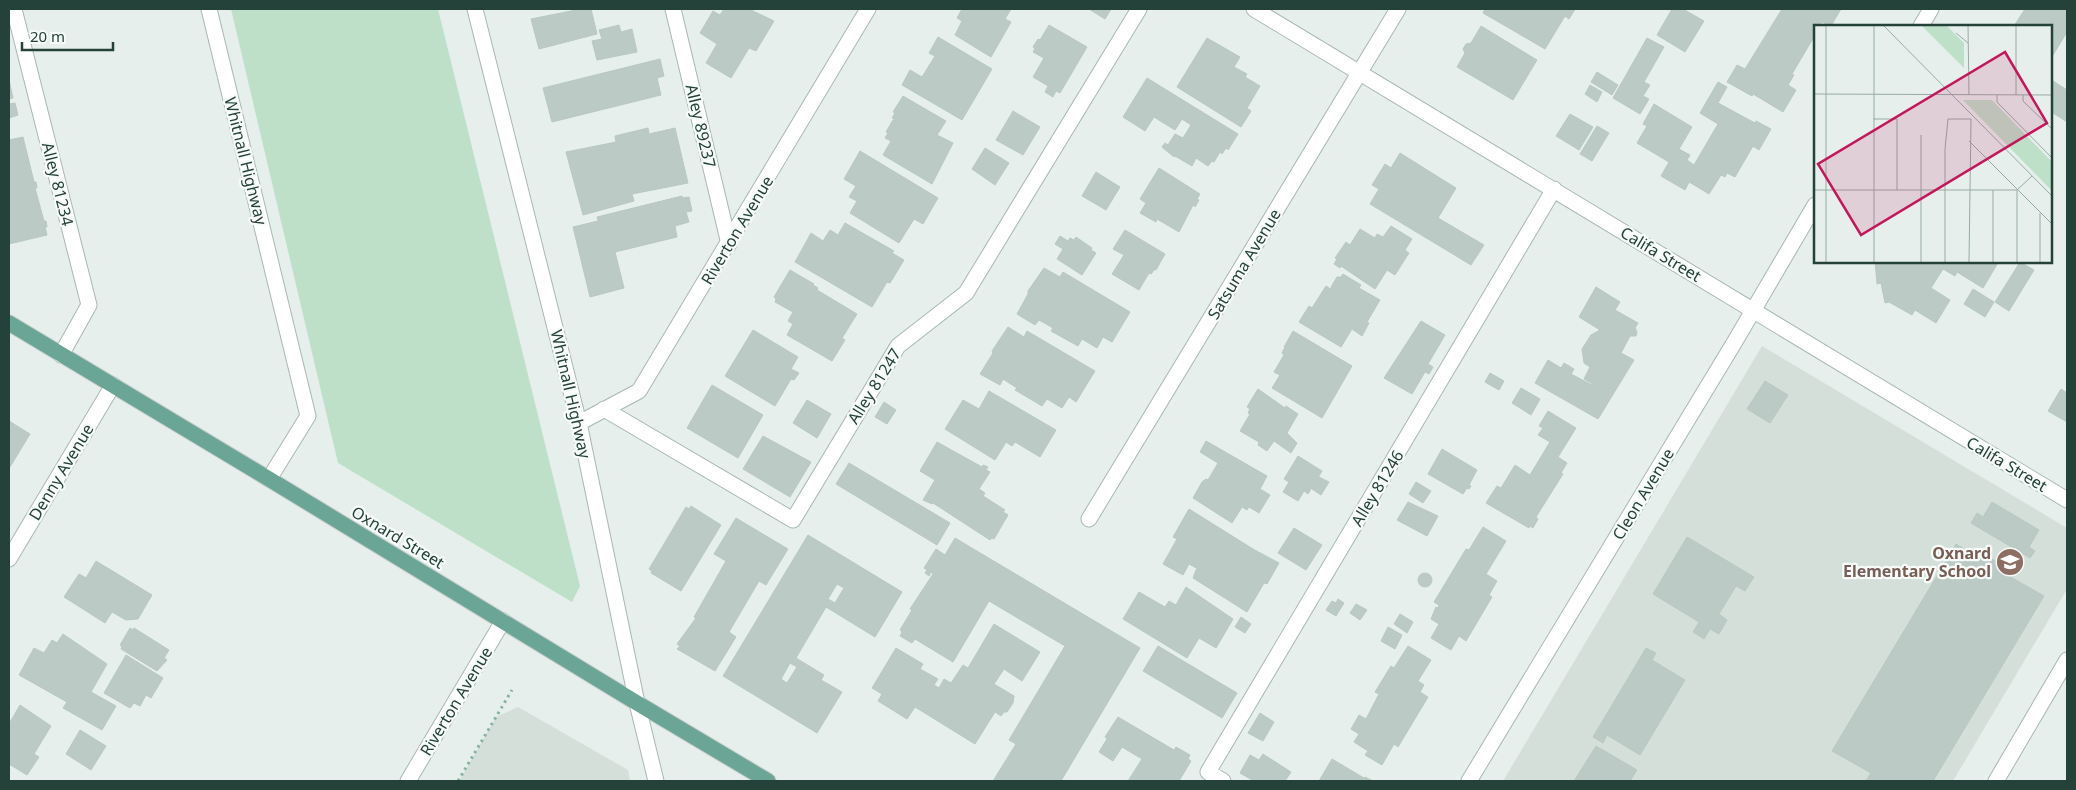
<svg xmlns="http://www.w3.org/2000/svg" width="2076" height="790" font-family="'Noto Sans',sans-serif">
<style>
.built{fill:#d4dfda}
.green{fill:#bfe0c8}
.building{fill:#bbcac4;stroke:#b8c9c2;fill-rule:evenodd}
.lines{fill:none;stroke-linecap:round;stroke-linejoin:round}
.minor-casing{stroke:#a8b8b2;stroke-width:17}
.major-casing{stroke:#c2cac8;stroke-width:17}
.path{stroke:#86b3a5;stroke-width:3;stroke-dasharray:2.5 4;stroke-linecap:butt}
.minor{stroke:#fff;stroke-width:15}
.major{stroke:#6aa596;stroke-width:15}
.labels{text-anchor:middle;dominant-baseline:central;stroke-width:4.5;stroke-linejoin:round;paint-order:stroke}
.street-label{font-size:16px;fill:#24423a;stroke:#f7fbf9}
.education-label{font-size:16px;font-weight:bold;fill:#785e54;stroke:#f7fbf9;text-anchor:end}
.inset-road{fill:none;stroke:#98aaa4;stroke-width:1}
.view{fill:#c2185b;fill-opacity:0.15;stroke:#c2185b;stroke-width:2.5}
.inset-edge{fill:none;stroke:#24423a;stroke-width:2.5}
</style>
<rect width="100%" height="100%" fill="#e6efeb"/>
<!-- built -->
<path class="built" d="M1762,346L2067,528V589L1953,781H1503Z
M518,707L628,770L630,781H459L496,717Z"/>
<!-- green -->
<path class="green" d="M231,9H438L580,586L572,602L338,463Z"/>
<!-- building -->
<path class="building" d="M581,9H591L597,34L539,49L531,19Z
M724,9H749L774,21L756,51L749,48L731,78L706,63L717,44L700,33L713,11L720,15Z
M962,9H1011L1005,19L1011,22L991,57L955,35L962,21L957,18Z
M1089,9H1111L1105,19Z
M1485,9H1575L1569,19L1565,16L1545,49L1483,13Z
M1672,9H1683L1704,21L1685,52L1657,35Z
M1782,9H1841L1831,26L1822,22L1820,26H1815V35L1792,74L1794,75L1788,85L1796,90L1783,112L1753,94L1752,96L1727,82L1737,65L1745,69Z
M2025,9H2048L2050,11L2052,9H2067V32L2050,60V26H2014Z
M619,25L621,32L632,29L637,52L597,60L592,41L602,39L599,30Z
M1049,25L1087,47L1060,93L1056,91L1053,97L1045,92L1048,86L1033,77L1044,58L1033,52L1035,49L1033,47L1038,39L1040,40Z
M1481,26L1537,60L1513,100L1457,67L1465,53L1463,49L1466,44L1471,43Z
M938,37L992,69L962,120L902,85L910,70L922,77L935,56L929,53Z
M1207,38L1240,57L1234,67L1247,74L1245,77L1260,86L1247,108L1251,111L1241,127L1177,87Z
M1647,38L1664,47L1644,82L1650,85L1643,96L1649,99L1640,114L1613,98Z
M660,59L664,76L657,78L661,95L552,122L543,88Z
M1597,72L1618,85L1612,95L1591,82Z
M1147,78L1238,134L1228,150L1226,148L1222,154L1220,152L1214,162L1212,161L1208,166L1196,158L1192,166L1175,156L1174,157L1162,147L1165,143L1168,145L1175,134L1183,138L1191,125L1182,119L1175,130L1154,117L1145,131L1123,117Z
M9,80L13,98L9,99Z
M2053,81L2067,90V122L2050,111V85Z
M1718,82L1727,87L1718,103L1755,123L1756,121L1771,129L1759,150L1753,146L1735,177L1727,173L1725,177L1721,175L1709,194L1689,182L1685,190L1661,176L1669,162L1637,143L1647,126L1643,124L1654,104L1692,127L1679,149L1690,155L1687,160L1694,165L1718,124L1700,113Z
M1590,85L1602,92L1597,102L1585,94Z
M903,96L946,121L937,135L953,143L932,184L883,155L891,141L885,138L888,133L886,132L893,120H896L892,118L895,113L893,112Z
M15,103L18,115L9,118V104Z
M1013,111L1040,127L1023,155L996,140Z
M1570,114L1593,127L1579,150L1556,136Z
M1597,126L1609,133L1592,161L1580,154Z
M648,128L649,134L675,128L688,183L632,194L634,201L583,215L566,152L616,142L615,136Z
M23,137L34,182H36L37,188H35L44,221H46L47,227H45L47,235L9,244V140Z
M985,148L1009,163L995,185L972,169Z
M860,151L938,198L923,224L914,219L899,243L850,213L857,201L849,197L856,186L844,179Z
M1400,153L1456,188L1438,218L1484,245L1471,265L1370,204L1379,189L1372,185L1385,164L1391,168Z
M1159,168L1200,194L1197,199L1199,200L1195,207L1193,205L1179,232L1157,219L1156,222L1140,213L1146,203L1140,199Z
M1096,172L1120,187L1106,210L1082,196Z
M682,196L683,198L689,197L692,211L686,212L689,222L675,226L677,237L615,252L624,288L590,297L573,227L598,221L597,217Z
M845,223L894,251L892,253L904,260L890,283L887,282L872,307L795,262L811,233L823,241L830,230L838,235Z
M1391,226L1412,239L1405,250L1409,253L1395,275L1387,270L1375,289L1341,266L1340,268L1334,264L1337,259L1335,258L1346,242L1350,245L1360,229L1375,238L1377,234L1383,237Z
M1125,230L1165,254L1156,270L1155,269L1151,274L1149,273L1139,290L1112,274L1124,255L1113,249Z
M1060,236L1068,241L1070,238L1074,240L1076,237L1092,248L1091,250L1096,253L1082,275L1057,259L1063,249L1055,244Z
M1875,261H1999L1983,288L1957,272L1955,276L1943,269L1931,288L1950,300L1936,323L1915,310L1912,315L1889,302L1885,303L1881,283L1877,284Z
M2020,262L2034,270L2009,311L1995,302Z
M1044,268L1060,277L1063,272L1130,312L1112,342L1103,337L1097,348L1082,339L1078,346L1051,331L1053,328L1039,320L1035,325L1017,314L1028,294V291Z
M790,270L814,284L813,285L818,288L817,290L857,314L842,338L845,340L832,361L787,335L793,324L788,321L793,312L775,302L776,299L774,297Z
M1343,274L1361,285L1359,288L1380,300L1367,322L1369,323L1362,336L1352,329L1341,347L1299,322L1309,306L1312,308L1326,286L1332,290L1331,287L1337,277H1341Z
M1596,287L1620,302L1615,310L1638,323L1635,328L1637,332L1636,336H1630L1621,353L1634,360L1598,419L1535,383L1548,360L1561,368L1564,363L1574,369L1571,374L1592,385L1593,384L1584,379L1590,367L1584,363L1582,349L1591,335L1600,330L1579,317Z
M1973,289L1994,302L1985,317L1964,304Z
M1421,321L1445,335L1428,364L1433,367L1429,374L1425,372L1412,394L1384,378Z
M1008,327L1024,337L1027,331L1095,371L1076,402L1069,397L1062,408L1047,399L1042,406L1015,390L1017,388L1003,379L1000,385L980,374L993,353L992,351Z
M753,330L798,357L791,369L799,373L794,380L791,379L775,406L725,376Z
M1293,331L1352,366L1322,418L1272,388L1280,375L1274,372L1284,355L1282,353L1285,347H1284Z
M1490,373L1504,381L1499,390L1485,382Z
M1765,381L1788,395L1770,423L1747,409Z
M712,385L763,415L738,458L687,428Z
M1521,388L1540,399L1531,415L1512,403Z
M1258,389L1285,408L1286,406L1298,414L1287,433L1297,443L1291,453L1274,441L1267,451L1258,445L1259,442L1240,431L1250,414L1248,413L1250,409L1247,407Z
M2061,389L2067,393V422L2048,411Z
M989,391L1056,430L1040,457L1015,442L1012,446L1006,442L995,460L945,429L963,400L979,409Z
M807,400L831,414L817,438L793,423Z
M884,402L896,410L887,424L875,417Z
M1548,411L1576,428L1558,457L1567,463L1561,473L1563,474L1536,517L1538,519L1533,528L1530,526L1529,528L1486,503L1497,486L1501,488L1515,465L1530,475L1550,442L1538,435L1543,428L1539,426Z
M9,421L30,434L10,467L9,466Z
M763,436L811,462L790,497L743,469Z
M1206,441L1267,476L1260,489L1270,495L1259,513L1249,507L1247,510L1242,507L1232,523L1193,498L1202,482L1206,479L1208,480L1218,463L1200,452Z
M937,442L982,467L983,465L988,467L986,470L990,472L979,489L985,493L983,496L1005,510L1003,512L1008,515L994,539L992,538L990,540L933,503L932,504L923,500L935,480L920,471Z
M1442,449L1477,470L1469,485L1471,486L1469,489L1467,488L1463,494L1428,474Z
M1298,456L1322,471L1308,494L1304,491L1298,501L1283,492L1289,482L1284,479Z
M849,463L950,523L937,545L836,484Z
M1319,477L1329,482L1321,495L1312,489Z
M1416,482L1431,491L1423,503L1409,494Z
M1408,502L1438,516L1427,536L1397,520Z
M1992,502L2039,530L2029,547L2035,551L2030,558L1971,523L1977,513L1983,517Z
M691,506L721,525L681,591L651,573L652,571L649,569L686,507L689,509Z
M1189,509L1253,549L1279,563L1267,584L1264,583L1247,612L1193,578L1196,570L1198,569L1189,564L1183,575L1163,564L1177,539L1173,537Z
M736,518L788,549L766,585L759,581L729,632L736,637L715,671L677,649L680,646L677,644L696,618L694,617L726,561L714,554Z
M1483,527L1506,541L1486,574L1497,581L1489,595L1492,597L1466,641L1459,636L1451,650L1431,638L1439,624L1431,619L1436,607L1438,608L1439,605L1434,602L1466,549L1469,550Z
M1294,528L1322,545L1306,570L1278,553Z
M808,535L902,592L875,637L826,607L796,658L824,675L821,680L842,692L817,733L723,676ZM837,584L844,588L835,603L828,599ZM790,663L797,667L787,683L781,679Z
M1687,537L1754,577L1745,591L1736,586L1719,614L1727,620L1719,634L1710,629L1704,639L1693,632L1699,622L1653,594Z
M955,538L1140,648L1061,781H993L1016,744L1009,740L1065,646L989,601L953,662L915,639L912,643L900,636L902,632L900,630L912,610L910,609L933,574L931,572L929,576L925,573L927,570L924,568L936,549L945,555Z
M1956,544L1978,557L1981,552L2012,571L2009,576L2044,596L1933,781H1866L1871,773L1832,751Z
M96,561L152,595L138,619L126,620L112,612L105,623L64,597L79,574L86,578Z
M1418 580a7 7 0 1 1 14 0a7 7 0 1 1-14 0Z
M1186,587L1233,619L1216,648L1199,638L1187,658L1123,619L1139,592L1165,607L1169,601L1176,605Z
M1338,599L1344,603L1336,616L1326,610L1332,601L1336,603Z
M1356,604L1367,610L1360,620L1350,613Z
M1400,614L1413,622L1407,633L1394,624Z
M1241,617L1251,624L1245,633L1235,627Z
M994,624L1040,652L1022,681L1004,669L994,684L1014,696L1013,703L1007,712H1004L1001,716L995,712L975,744L915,707L907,719L878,701L882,694L872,688L896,648L923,664L920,669L938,679L934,685L939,688L944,679L951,683L963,665L968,668Z
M1388,627L1402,635L1395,649L1381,641Z
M130,628L133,630L134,628L169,650L164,658L167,660L157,671L121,649L122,646L120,645Z
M63,634L107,664L91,692L116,706L102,730L63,708L67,702L19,675L34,648L44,653L52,640L57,643Z
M1158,646L1237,693L1222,718L1143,671Z
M1408,646L1431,660L1418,681L1424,685L1420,692L1428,697L1398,747L1394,744L1382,765L1365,755L1368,751L1354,742L1359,734L1351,729L1359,715L1366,719L1379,694L1375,692L1391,666L1394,668Z
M1646,648L1656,653L1652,660L1685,680L1640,755L1607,735L1603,743L1593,737Z
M126,655L163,678L151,698L146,695L140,706L134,703L130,708L104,693Z
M20,705L51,726L34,754L39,757L27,775L9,764V724Z
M1260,713L1274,722L1263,741L1248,733Z
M1118,717L1174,750L1176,747L1190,755L1188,759L1191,761L1179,781H1128L1142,759L1122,747L1113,761L1099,752L1107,739L1105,737Z
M80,730L106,746L91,770L66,754Z
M1596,746L1637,770L1630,781H1574Z
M1263,754L1291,772L1285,781H1254L1240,773L1250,755L1259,760Z
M1332,759L1364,778L1365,777L1373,781H1319Z"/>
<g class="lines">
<defs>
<path id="minor" d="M14,9L89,305L61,355
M209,9L308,416L269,479
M475,9L579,423L637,703L656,781
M673,9L729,244
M1254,9L2067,500
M1921,26L1931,9
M604,409L793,520L898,346L966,293L1139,9
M579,423L639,391L868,9
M1089,519L1398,9
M9,559L113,385
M408,781L503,621
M1223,781L1208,772L1554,189
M1469,781L1734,343L1815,205
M1996,781L2067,660"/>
<path id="major" d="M9,323L269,479L637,703L768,781"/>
</defs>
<!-- minor casing -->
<use href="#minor" class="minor-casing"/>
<!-- major casing -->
<use href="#major" class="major-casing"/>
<!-- path -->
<path class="path" d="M458,781L512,690"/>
<!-- minor -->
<use href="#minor" class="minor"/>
<!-- major -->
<use href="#major" class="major"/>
</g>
<!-- icons -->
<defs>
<symbol id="school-disc" viewBox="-11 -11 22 22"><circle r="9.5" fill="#8d6e63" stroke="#f7fbf9"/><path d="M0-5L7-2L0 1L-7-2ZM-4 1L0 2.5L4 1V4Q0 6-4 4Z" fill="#fff"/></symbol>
</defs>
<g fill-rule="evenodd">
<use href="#school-disc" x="1994" y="546" width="32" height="32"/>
</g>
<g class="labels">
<!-- street labels -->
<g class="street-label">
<text transform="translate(701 126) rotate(77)">Alley 89237</text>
<text transform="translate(246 161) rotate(76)">Whitnall Highway</text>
<text transform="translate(58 184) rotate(76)">Alley 81234</text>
<text transform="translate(737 230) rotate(-59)">Riverton Avenue</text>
<text transform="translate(1661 254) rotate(31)">Califa Street</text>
<text transform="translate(1244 264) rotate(-59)">Satsuma Avenue</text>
<text transform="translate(874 386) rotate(-58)">Alley 81247</text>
<text transform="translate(571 394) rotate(77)">Whitnall Highway</text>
<text transform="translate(2007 464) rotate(31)">Califa Street</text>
<text transform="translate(61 472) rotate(-59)">Denny Avenue</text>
<text transform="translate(1377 488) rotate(-59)">Alley 81246</text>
<text transform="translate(1643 494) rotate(-59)">Cleon Avenue</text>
<text transform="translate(398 537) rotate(31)">Oxnard Street</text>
<text transform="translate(456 701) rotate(-59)">Riverton Avenue</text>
</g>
<!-- education labels -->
<g class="education-label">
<text x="1991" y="553">Oxnard<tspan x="1991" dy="18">Elementary School</tspan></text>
</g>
</g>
<!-- overview -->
<g transform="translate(1814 25)">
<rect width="238" height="238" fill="#e6efeb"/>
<path d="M107,0H132L150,18V43ZM149,75H178L237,136V165Z" fill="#bfe0c8"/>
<path class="inset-road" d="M69,0L238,171M154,0L155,70M202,0V70M142,8L154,18M0,69L238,70M183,70V77L238,133M209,70V76L238,104M59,94H83V165M155,116L238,199M0,165H203M179,165V237M12,237V0M60,237V0M107,237V110M131,237V124L134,94H157M155,237L157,94M203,237V165L218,151M226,237V188"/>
<path class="view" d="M191,27L233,98L47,210L4,139Z"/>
<rect width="238" height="238" class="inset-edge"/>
</g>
<!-- border -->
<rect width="2076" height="790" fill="none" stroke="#24423a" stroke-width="20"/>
<!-- scale -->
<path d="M22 42v8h91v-8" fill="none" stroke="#24423a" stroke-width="2.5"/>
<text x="30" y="42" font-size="15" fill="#24423a" stroke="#f7fbf9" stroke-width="4" paint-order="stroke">20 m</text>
</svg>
